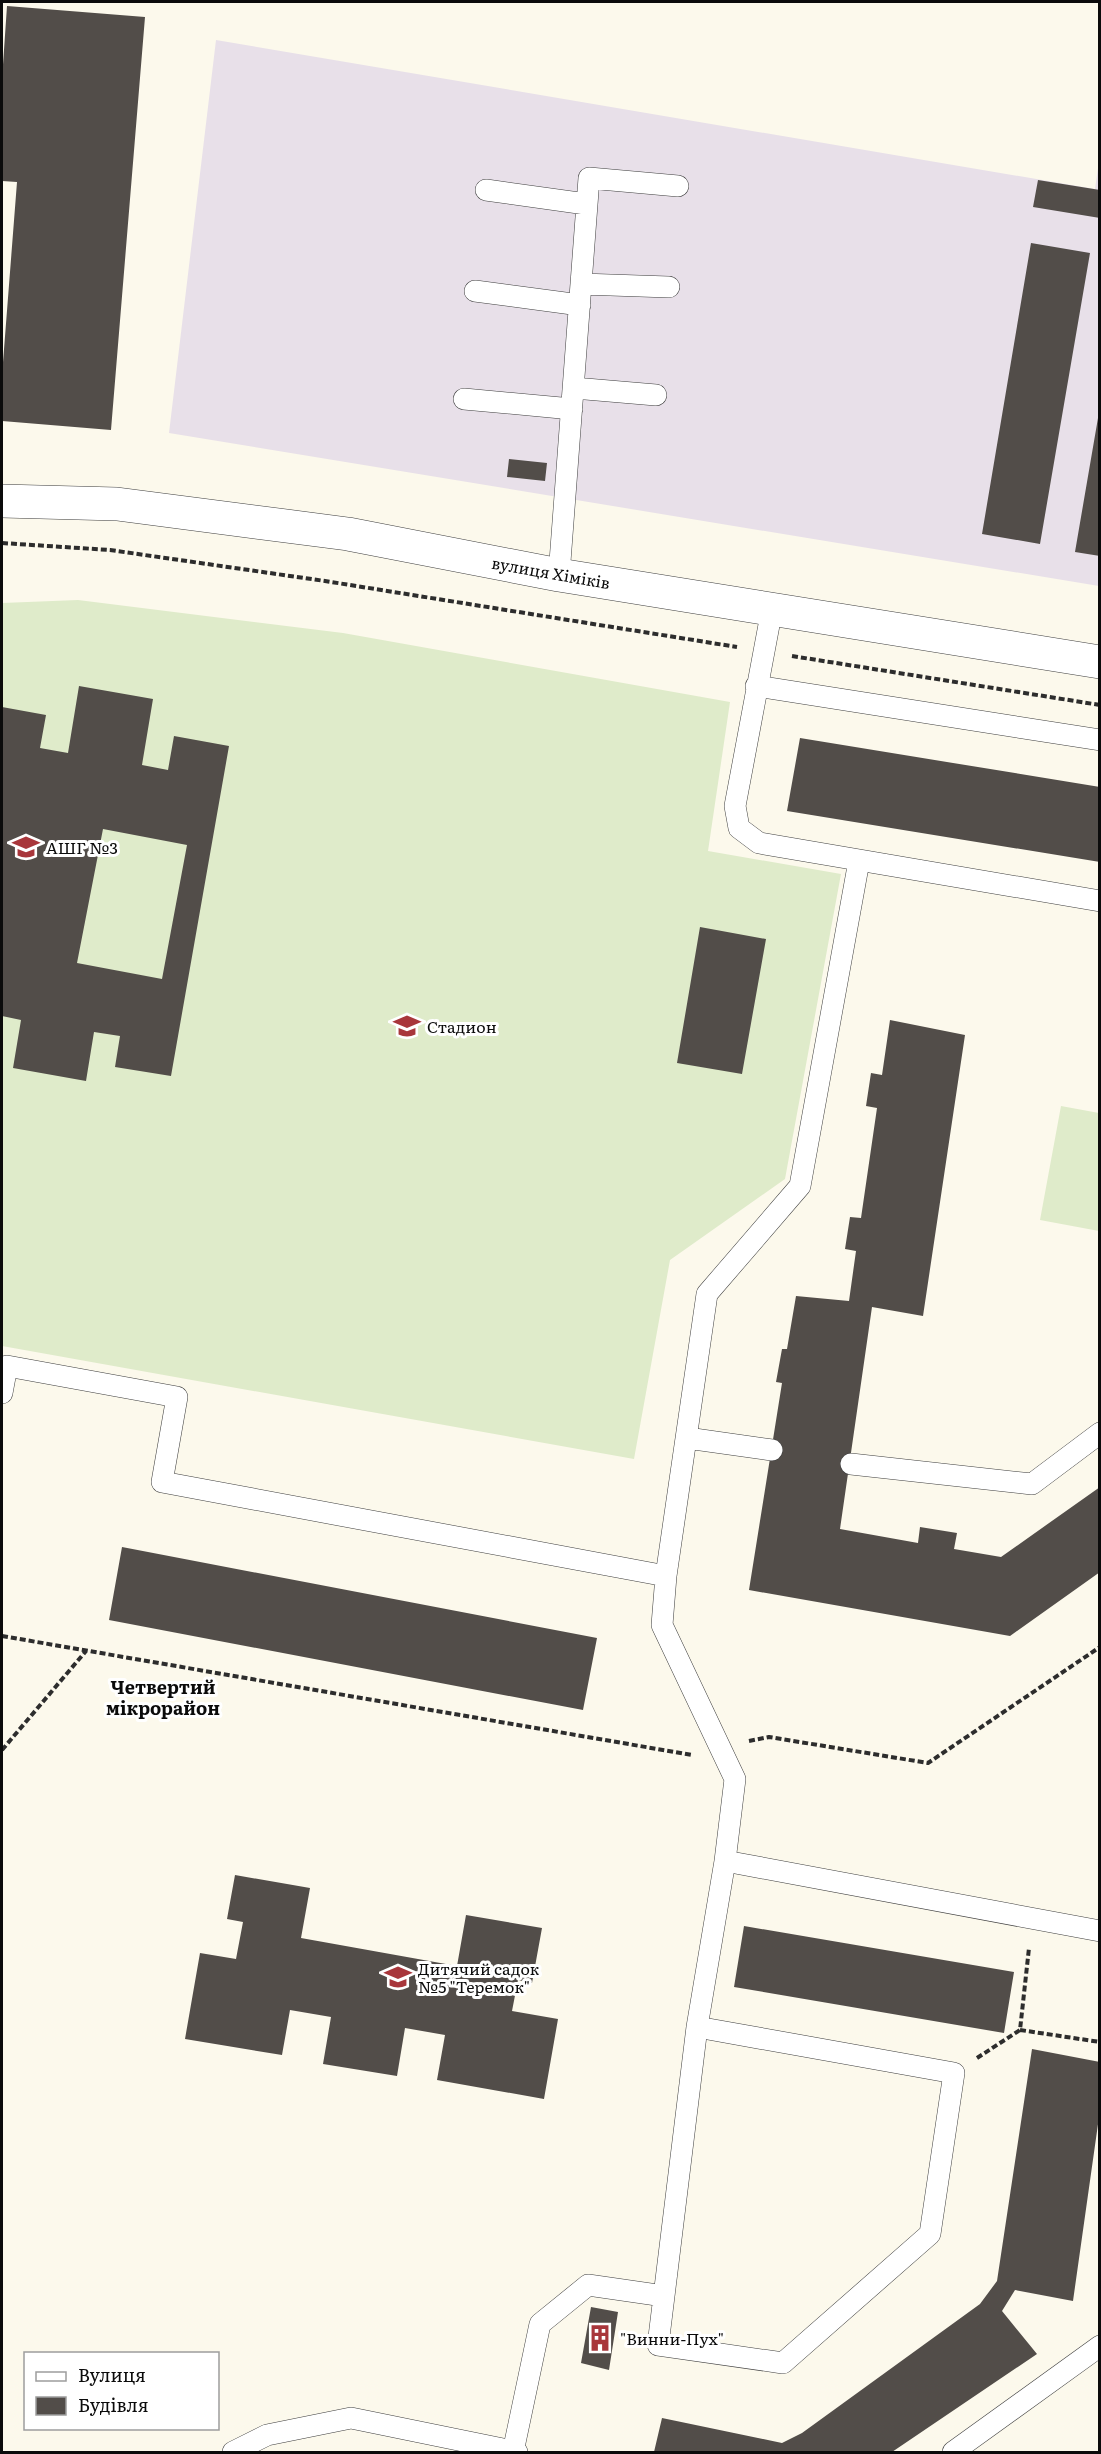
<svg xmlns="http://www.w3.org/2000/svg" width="1101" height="2454" font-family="Literata,serif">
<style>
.industrial{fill:#e8e0e9}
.pitch{fill:#dfebca}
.building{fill:#524d49;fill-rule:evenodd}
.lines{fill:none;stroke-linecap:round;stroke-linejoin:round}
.lane-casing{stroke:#3e3e3e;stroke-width:22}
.street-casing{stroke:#3e3e3e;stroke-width:34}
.path{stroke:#2d2d2d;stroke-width:4;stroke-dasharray:6 3;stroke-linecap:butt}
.lane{stroke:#fff;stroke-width:21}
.street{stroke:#fff;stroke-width:33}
.labels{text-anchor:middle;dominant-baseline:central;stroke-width:6;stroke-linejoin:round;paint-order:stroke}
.street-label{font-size:16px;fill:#0b0b0b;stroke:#fff}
.poi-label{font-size:16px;fill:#0b0b0b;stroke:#fff;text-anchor:start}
.neighbourhood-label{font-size:18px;font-weight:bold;fill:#0b0b0b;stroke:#fff}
</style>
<rect width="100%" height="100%" fill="#fcf9ec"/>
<!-- industrial -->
<path class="industrial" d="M216,40L1095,189L1099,161V586L169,433Z"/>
<!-- pitch -->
<path class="pitch" d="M78,600L343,633L730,702L708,851L841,874L785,1179L670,1260L634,1459L2,1346V603Z
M1061,1106L1099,1113V1231L1040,1220Z"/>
<!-- building -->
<path class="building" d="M7,6L145,17L111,430L2,421V375L17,182L2,181V79Z
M1038,180L1100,190V218L1033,207Z
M1031,243L1090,253L1040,544L982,534Z
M1098,418H1100V556L1075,552Z
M509,459L547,463L545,481L507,477Z
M79,686L153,699L142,765L168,770L174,736L229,746L171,1076L115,1067L120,1036L94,1032L86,1081L13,1068L21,1020L2,1016V707L46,715L40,748L68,753ZM103,829L187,845L162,979L77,963Z
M800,738L1100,787V862L787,811Z
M700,927L766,939L742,1074L677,1063Z
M890,1020L965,1035L923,1316L872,1307L840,1529L918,1543L920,1527L957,1533L954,1549L1001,1557L1100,1487V1572L1010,1636L749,1590L782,1383L776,1382L782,1349H787L796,1296L849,1301L856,1251L845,1249L850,1217L861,1218L877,1108L866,1106L871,1073L882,1075Z
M122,1547L597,1638L583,1710L109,1620Z
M235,1875L310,1888L301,1938L457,1966L466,1915L542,1928L532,1983L518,1980L512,2011L558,2019L544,2099L437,2080L445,2035L405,2028L397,2076L323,2064L331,2017L290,2010L282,2055L185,2039L200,1953L236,1959L243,1922L227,1919Z
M744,1926L1014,1972L1004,2033L734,1987Z
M1032,2049L1100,2062V2110L1073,2301L1015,2290L1002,2311L1037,2354L892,2452H654L662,2418L782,2443L802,2433L980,2304L997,2281Z
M591,2307L618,2312L609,2370L581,2363Z"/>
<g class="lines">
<defs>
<path id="lane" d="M486,190L586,204
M581,284L669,287
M475,291L580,305
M574,388L656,395
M464,399L572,409
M559,575L589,178L678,186
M772,609L735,806L739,828L759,843L1100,901
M756,686L1100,740
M2,1393L7,1366L177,1397L162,1482L666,1576L707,1294L800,1186L859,861
M687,1438L772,1450
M851,1464L1032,1484L1100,1433
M666,1576L662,1625L735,1779L725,1861L1100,1931
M697,2027L658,2345L783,2363L930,2234L954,2073L697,2027L725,1861
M233,2452L267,2435L351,2418L517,2452
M513,2452L540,2324L588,2285L664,2296
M953,2452L1100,2346"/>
<path id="street" d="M2,501L117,504L348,534L559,575L1100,662"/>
</defs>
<!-- lane casing -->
<use href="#lane" class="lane-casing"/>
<!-- street casing -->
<use href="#street" class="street-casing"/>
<!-- path -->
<path class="path" d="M2,543L110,550L325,581L737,647
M792,656L1100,705
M2,1636L692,1755
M749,1741L769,1737L928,1763L1100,1647
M2,1750L86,1651
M1020,2030L1100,2042
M977,2058L1020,2030L1029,1948"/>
<!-- lane -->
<use href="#lane" class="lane"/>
<!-- street -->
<use href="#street" class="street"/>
</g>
<!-- icons -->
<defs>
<symbol id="school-bare" viewBox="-9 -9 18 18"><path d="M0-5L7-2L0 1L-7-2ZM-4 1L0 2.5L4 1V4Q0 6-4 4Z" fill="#a8363b" stroke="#fff" stroke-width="2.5" paint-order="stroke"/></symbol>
<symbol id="building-bare" viewBox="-9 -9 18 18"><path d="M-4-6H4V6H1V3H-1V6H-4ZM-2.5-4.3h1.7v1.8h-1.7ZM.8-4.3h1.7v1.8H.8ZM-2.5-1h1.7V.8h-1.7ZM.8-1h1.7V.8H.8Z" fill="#a8363b" stroke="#fff" stroke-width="2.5" paint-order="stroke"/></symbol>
</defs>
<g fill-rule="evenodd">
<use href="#school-bare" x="7" y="828" width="38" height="38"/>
<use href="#school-bare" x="388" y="1007" width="38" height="38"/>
<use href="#school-bare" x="379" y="1958" width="38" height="38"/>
<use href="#building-bare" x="581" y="2319" width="38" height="38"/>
</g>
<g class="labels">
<!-- street labels -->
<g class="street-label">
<text transform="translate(551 572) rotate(10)">вулиця Хіміків</text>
</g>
<!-- poi labels -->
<g class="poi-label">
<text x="46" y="847">АШГ №3</text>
<text x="427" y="1026">Стадион</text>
<text x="418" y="1968">Дитячий садок<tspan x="418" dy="18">№5 "Теремок"</tspan></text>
<text x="620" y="2338">"Винни-Пух"</text>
</g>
<!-- neighbourhood labels -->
<g class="neighbourhood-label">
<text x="163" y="1686">Четвертий<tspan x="163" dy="21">мікрорайон</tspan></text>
</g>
</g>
<!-- border -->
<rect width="1101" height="2454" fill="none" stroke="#0b0b0b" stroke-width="6"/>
<!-- legend -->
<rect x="24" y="2352" width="195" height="78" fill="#ffffff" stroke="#9d9d9d" stroke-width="1.5"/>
<rect x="36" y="2372" width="30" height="9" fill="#ffffff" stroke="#9d9d9d" stroke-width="1.5"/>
<text x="78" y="2382" font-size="18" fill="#0b0b0b">Вулиця</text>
<rect x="36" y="2397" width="30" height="18" fill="#524d49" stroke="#9d9d9d" stroke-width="1.5"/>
<text x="78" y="2412" font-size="18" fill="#0b0b0b">Будівля</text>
</svg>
